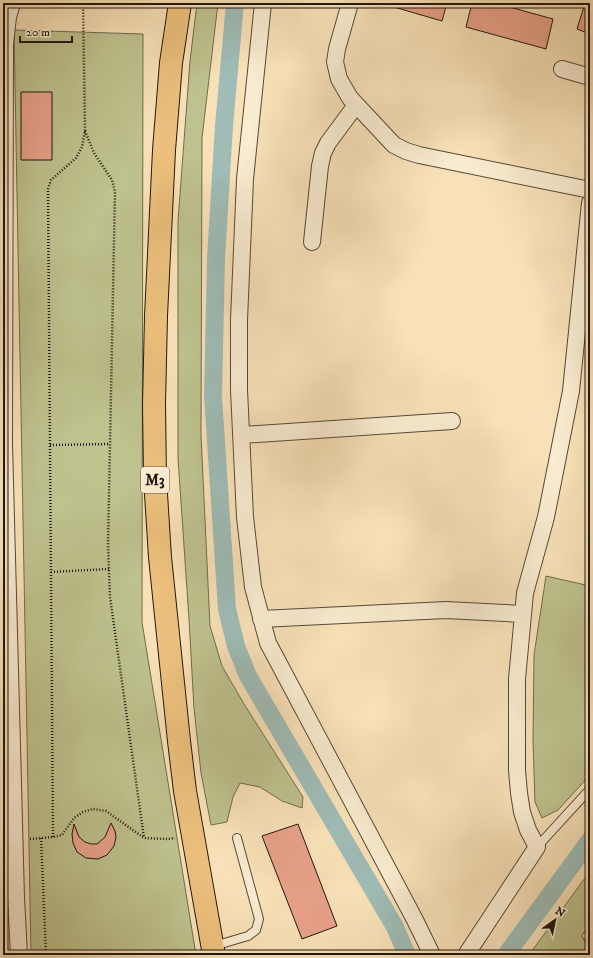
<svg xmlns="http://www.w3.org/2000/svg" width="593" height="958" font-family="'IM FELL DW Pica',serif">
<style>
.green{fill:#bec28e;stroke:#706c4e}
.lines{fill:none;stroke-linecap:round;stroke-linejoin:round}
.canal{stroke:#9fbcb6;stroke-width:18}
.building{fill:#e9a28a;stroke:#21160e}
.service-casing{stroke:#574938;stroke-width:10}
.minor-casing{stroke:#574938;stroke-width:18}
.primary-casing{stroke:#21160e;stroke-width:24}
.path{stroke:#21160e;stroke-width:2.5;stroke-dasharray:1 2;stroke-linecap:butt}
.service{stroke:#faecd1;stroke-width:8}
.minor{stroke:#faecd1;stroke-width:16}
.primary{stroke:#ecc07c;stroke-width:22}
.labels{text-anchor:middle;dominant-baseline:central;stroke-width:4;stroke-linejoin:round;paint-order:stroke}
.shield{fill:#faecd1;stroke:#625648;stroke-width:1}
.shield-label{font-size:15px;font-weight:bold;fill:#21160e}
</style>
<rect width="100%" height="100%" fill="#f8e1b8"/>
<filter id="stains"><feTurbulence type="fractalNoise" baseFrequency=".005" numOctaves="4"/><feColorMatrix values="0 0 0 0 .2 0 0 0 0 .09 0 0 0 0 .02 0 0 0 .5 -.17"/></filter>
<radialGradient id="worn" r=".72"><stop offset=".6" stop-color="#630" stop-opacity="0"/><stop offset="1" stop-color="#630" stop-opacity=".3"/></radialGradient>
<!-- green -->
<path class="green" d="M197,3H218L202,138L201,435L210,626L222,666L244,704L303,797L302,808L282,801L260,787L240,783L233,797L227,822L211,825L201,773L194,708L189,619L178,458V221L190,61Z
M14,30L143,34L142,622L196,955H31Z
M546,576L590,586V775L558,810L542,818L535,802L533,740L534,655Z
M590,871V955H529Z"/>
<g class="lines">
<!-- canal -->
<path class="canal" d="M235,3L224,126L216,258L213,396L227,609L236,646L248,676L395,927L407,955
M506,955L590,840"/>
</g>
<!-- building -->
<path class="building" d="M380,3H447L442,21Z
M472,3H495L553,19L546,49L466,27Z
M585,3H590V34L577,29Z
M21,92H52V160H21Z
M111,823L115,831L116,837L114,846L107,855L98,859L86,858L77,852L73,843L72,834L74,824L79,837L85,842L91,844H97L105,837Z
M298,824L337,926L302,939L262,836Z"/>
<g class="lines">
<defs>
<path id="service" d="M537,847L590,789
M3,897L16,898
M587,936L590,940
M214,946L248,936L256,930L259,919L237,838"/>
<path id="minor" d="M12,3L8,17L5,44L4,444L16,898L19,955
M263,3L245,179L239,320V390L245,517L253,587L268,643L415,920L432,955
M350,3L337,49L335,62L339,79L350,98L394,145L406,151L419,155L590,190
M562,69L590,77
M312,242L320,166L323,153L328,143L356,105
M242,435L452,421
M261,619L446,610L523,614
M466,955L537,847L528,830L522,812L519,793L517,770V679L525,593L546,517L571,391L590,203"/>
<path id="primary" d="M180,3L171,63L164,150L156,316L154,404L155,478L160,557L179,741L185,791L214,955"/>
</defs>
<!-- service casing -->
<use href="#service" class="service-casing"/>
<!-- minor casing -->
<use href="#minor" class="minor-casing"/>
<!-- primary casing -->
<use href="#primary" class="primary-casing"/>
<!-- path -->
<path class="path" d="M85,131L94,153L112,180L115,192L108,545L110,597L144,838
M50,445L110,444
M51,572L109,569
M53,837L48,189L51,180L76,158L82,147L85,131L83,3
M41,838L46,955
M30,839L53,837L62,835L74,818L83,812L93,809L106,811L144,838L167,839L175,838"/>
<!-- service -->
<use href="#service" class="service"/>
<!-- minor -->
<use href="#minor" class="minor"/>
<!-- primary -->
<use href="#primary" class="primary"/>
</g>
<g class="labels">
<!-- shield labels -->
<rect class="shield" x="141" y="467" width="28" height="26" rx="3"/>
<g class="shield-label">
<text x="155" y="480">M3</text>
</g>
</g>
<!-- margin -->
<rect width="593" height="958" fill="none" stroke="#f8e1b8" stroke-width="16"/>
<rect x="4" y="4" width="585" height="950" fill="none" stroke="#21160e" stroke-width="2"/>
<rect x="8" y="8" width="577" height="942" fill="none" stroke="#21160e"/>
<!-- north arrow -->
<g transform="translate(555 920) rotate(33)" stroke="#faecd1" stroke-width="3" paint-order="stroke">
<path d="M0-3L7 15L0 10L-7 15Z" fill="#21160e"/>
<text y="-6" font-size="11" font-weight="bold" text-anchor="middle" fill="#21160e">N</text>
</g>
<!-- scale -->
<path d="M20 36v6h52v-6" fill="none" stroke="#21160e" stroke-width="2"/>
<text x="26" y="36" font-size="12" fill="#21160e" stroke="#faecd1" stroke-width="3" paint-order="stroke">20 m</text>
<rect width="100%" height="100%" filter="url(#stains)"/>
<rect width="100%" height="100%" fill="url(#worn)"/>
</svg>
